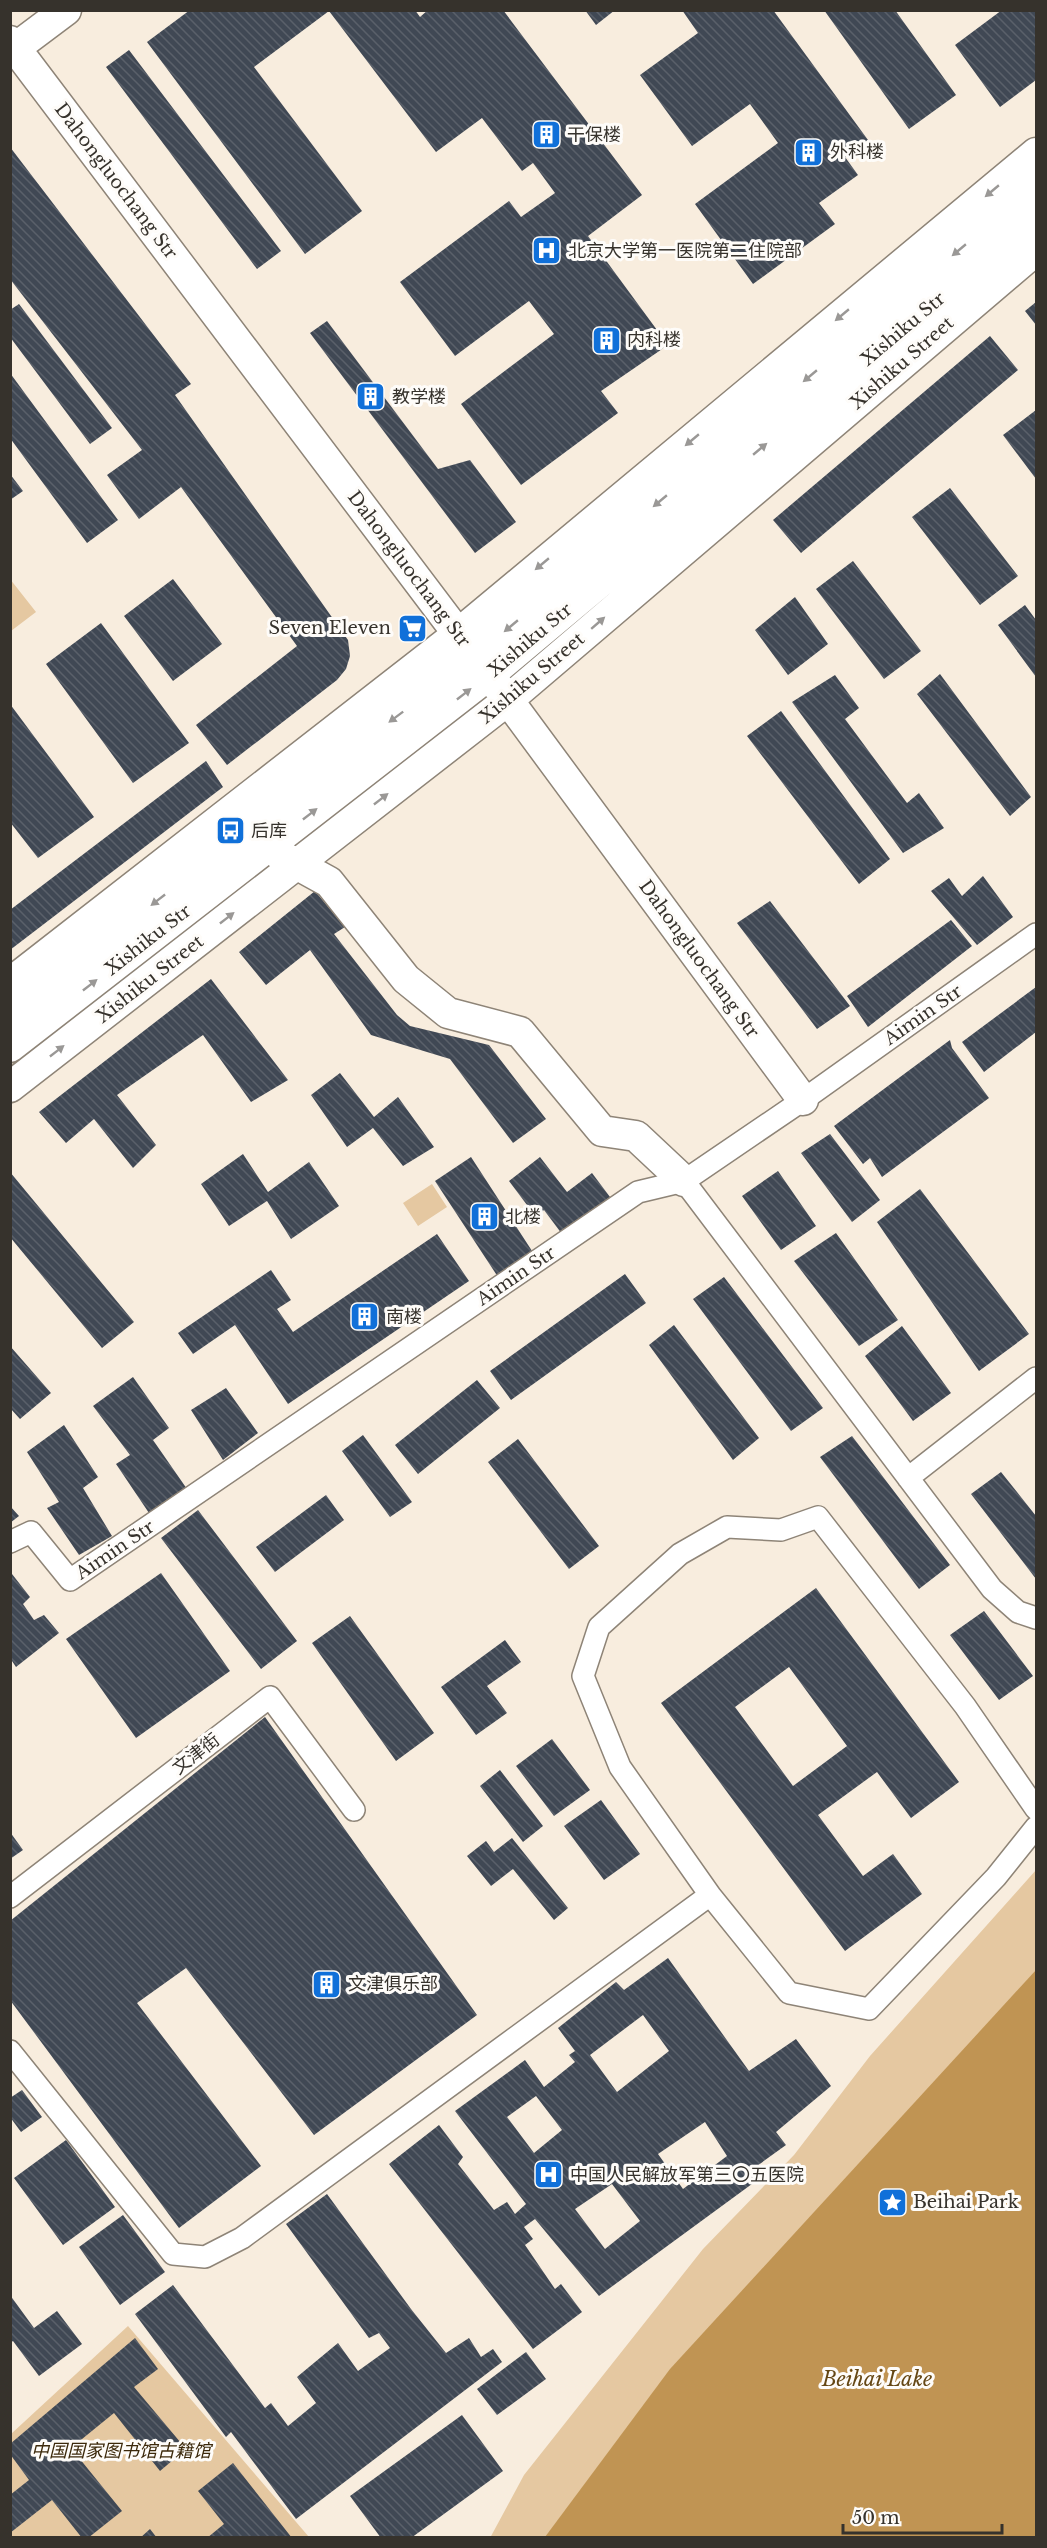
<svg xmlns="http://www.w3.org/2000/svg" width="1047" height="2548" font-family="'Libre Baskerville','Noto Sans SC',serif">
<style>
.park{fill:#e5c8a1}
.water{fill:#c09453}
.building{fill:url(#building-back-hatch);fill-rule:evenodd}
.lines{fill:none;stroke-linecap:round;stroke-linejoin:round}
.street-casing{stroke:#8e8477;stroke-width:24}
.secondary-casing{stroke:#8e8477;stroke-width:33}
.street{stroke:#fff;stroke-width:21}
.secondary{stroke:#fff;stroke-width:30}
.oneway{fill:#9a9896}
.labels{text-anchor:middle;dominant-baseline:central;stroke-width:6;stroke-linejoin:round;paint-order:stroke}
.poi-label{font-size:18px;fill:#36322c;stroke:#fefcf9;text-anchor:start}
.street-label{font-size:18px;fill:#36322c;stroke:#fefcf9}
.park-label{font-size:18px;font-style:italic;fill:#3c290b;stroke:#fefcf9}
.water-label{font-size:20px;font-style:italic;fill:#654714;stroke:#fefcf9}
</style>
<defs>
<pattern id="building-back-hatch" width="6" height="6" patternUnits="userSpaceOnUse" patternTransform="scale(1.5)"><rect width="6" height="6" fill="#404854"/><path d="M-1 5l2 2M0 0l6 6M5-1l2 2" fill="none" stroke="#5a606a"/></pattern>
</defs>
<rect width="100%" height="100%" fill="#f8edde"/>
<!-- park -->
<path class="park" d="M10,579L36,612L11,631H10Z
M432,1184L447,1207L418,1226L403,1203Z
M1036,1870V2537L490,2538L524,2475L703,2249L794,2155L870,2056Z
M128,2326L309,2537L11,2538V2434Z"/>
<!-- water -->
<path class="water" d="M1036,1970V2537H545L670,2369Z"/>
<!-- building -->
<path class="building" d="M190,10H415L420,17L428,10H503L642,195L588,236L668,345L601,391L618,413L521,485L461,404L554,334L529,301L455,356L400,282L509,201L521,217L555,193L533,163L522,171L482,118L436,152L329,11L254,67L362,211L305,254L147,42Z
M585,10H615L596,25Z
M682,10H773L868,140L845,157L858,175L819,203L835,224L753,284L695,204L778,143L750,104L692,146L640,75L698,33Z
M824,10H895L956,95L909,129Z
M1002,10H1036V80L1000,107L955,45Z
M129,50L281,251L257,269L106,67Z
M10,147L191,384L175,395L348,640L350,656L346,669L337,680L227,765L196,725L297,646L181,487L139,519L107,475L142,450L10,279Z
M1036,302V325L1025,311Z
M19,304L112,428L90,444L10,337V310Z
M327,321L438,469L470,460L516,522L475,553L310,333Z
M990,336L1018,370L801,553L773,520Z
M10,373L118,520L87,543L10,438Z
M1036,410V479L1003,435Z
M10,474L23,491L10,500Z
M950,488L1018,576L980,605L912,517Z
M853,561L921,651L884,679L816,589Z
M173,579L222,644L173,681L124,616Z
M795,597L828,644L788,675L755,630Z
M1025,605L1036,620V677L998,625Z
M101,623L189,743L133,783L46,664Z
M940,674L1031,797L1010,816L917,694Z
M835,675L859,708L845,719L907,803L919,793L944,828L903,853L792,702Z
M10,704L94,817L38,858L10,822Z
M781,711L890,859L859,884L747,736Z
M206,761L223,787L10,950V910Z
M983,876L1013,917L977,945L931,891L949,878L962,896Z
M315,891L345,927L334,934L397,1015L410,1026L489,1045L546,1119L513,1143L450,1059L371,1035L310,950L266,985L239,952Z
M770,901L850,1006L817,1029L737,923Z
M951,920L972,946L868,1027L847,996Z
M211,979L288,1080L251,1102L203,1035L117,1095L156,1145L133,1168L94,1119L66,1143L39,1112Z
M1036,987V1032L984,1072L962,1042Z
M950,1040L952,1048L989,1098L882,1177L870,1158L863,1164L834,1126Z
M340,1073L374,1117L398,1097L434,1147L403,1166L373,1128L347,1147L311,1095Z
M830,1134L880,1200L852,1222L801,1153Z
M243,1154L268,1192L309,1162L339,1206L291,1239L267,1201L229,1226L201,1184Z
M471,1157L534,1254L498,1277L435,1181Z
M540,1157L567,1192L592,1173L610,1197L562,1234L544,1210L536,1217L509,1181Z
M778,1171L816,1226L781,1250L742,1196Z
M10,1172L134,1322L102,1348L10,1237Z
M920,1189L1029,1334L979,1371L877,1222Z
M836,1233L898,1320L859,1346L794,1261Z
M437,1234L469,1281L288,1404L235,1325L193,1354L178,1333L271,1270L291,1300L277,1309L293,1332Z
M625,1274L646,1303L511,1400L490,1371Z
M724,1277L823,1408L791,1431L693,1299Z
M674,1325L759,1438L733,1460L649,1345Z
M902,1326L951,1393L913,1421L865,1356Z
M10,1346L51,1393L20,1419L10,1408Z
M133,1377L169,1428L153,1440L187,1489L149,1513L116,1464L130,1455L93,1406Z
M477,1380L500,1408L418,1474L395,1445Z
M226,1388L258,1433L223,1460L191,1410Z
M64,1425L98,1477L83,1488L112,1536L79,1555L47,1508L59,1502L27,1452Z
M363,1435L412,1502L390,1517L342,1451Z
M852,1436L950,1565L919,1589L820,1457Z
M518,1439L599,1546L569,1569L488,1462Z
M1001,1472L1036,1516V1579L971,1494Z
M326,1495L344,1520L275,1572L256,1547Z
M10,1506L19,1516L10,1523Z
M198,1510L297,1641L261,1669L161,1538Z
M161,1573L230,1671L136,1738L66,1639Z
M12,1574L30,1597L23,1604L34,1620L44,1615L59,1633L16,1667L10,1658V1575Z
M816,1588L959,1782L911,1818L877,1772L818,1815L863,1876L893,1854L922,1894L845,1951L661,1703ZM789,1667L847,1746L793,1786L735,1707Z
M984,1611L1033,1676L999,1700L950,1635Z
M350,1616L434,1733L396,1761L312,1643Z
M505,1640L521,1662L487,1686L507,1713L476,1735L441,1687Z
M265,1717L477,2015L314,2135L186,1968L137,2003L261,2166L179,2228L10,2000V1921Z
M552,1739L590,1790L554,1816L516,1766Z
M500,1770L543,1826L523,1842L480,1786Z
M601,1800L640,1854L604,1880L564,1826Z
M10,1832L23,1850L10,1859Z
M512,1838L568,1908L554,1920L513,1869L491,1886L467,1856L486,1841L494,1852Z
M668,1958L749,2071L796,2039L831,2086L776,2132L786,2145L750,2171L756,2181L599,2296L535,2219L524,2227L533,2239L525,2245L555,2289L561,2284L582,2312L533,2349L389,2164L439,2125L463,2157L458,2164L494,2210L507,2202L515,2214L526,2204L455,2111L525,2060L544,2087L575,2062L569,2055L575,2051L558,2028L616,1982L624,1990ZM643,2015L669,2051L617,2092L590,2055ZM536,2096L562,2130L534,2153L507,2117ZM705,2122L727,2156L683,2189L658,2154ZM612,2184L640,2221L605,2249L575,2209Z
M22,2090L42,2117L21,2132L10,2117V2098Z
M66,2140L115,2207L63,2245L14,2178Z
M327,2194L411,2309L446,2353L469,2338L481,2357L493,2349L502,2362L296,2519L231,2432L226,2437L135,2314L173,2285L265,2408L271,2403L288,2426L316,2403L297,2377L338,2343L358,2371L390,2348L379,2333L369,2338L286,2224Z
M123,2215L165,2272L120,2305L79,2247Z
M10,2295L34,2328L57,2311L82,2344L39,2376L13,2341L10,2343Z
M135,2338L158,2369L134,2387L186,2449L160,2471L114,2413L71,2448L122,2511L88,2538H82L52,2500L10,2533V2495L29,2480L10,2454V2444Z
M526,2352L546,2379L497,2415L477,2389Z
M462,2415L503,2471L411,2538H381L350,2496Z
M233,2463L292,2538H207L224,2524L198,2491Z
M150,2529L157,2538H140Z"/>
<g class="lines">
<defs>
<path id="street" d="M684,1181L992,1589L1018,1612L1036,1618
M908,1478L1036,1378
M10,1542L31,1532L70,1580L638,1192L684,1181L803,1100L1036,934
M710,1895L620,1767L583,1676L599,1627L680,1554L727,1527L781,1530L818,1517L965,1706L1036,1809
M10,1897L270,1697L354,1810
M10,2051L173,2254L205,2257L242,2238L710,1895L789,1993L869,2009L996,1877L1036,1827"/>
<path id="secondary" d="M10,41L508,700L803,1100
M10,52L66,10
M280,855L329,882L406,979L448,1013L520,1032L602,1131L636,1136L684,1181
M10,983L458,634L1036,153
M10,1017L236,839L475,656L1036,186
M10,1047L489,675L1036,217
M10,1087L508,700L1036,250"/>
</defs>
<!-- street casing -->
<use href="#street" class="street-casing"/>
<!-- secondary casing -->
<use href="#secondary" class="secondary-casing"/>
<!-- street -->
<use href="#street" class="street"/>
<!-- secondary -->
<use href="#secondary" class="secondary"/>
</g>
<!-- one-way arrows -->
<defs><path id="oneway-solid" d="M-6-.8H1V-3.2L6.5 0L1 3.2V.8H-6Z" transform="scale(1.5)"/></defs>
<g class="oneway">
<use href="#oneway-solid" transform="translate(992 191) rotate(140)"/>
<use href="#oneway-solid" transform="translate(959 250) rotate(140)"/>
<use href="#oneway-solid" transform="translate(842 315) rotate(140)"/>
<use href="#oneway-solid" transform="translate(810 376) rotate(140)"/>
<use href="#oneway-solid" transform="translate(692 440) rotate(140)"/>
<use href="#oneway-solid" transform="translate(760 449) rotate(-40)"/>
<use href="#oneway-solid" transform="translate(660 501) rotate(140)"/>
<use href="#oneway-solid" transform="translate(542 564) rotate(140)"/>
<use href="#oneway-solid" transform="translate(598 623) rotate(-41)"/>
<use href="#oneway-solid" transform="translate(511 626) rotate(140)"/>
<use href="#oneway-solid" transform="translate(464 694) rotate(-38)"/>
<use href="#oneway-solid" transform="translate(396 717) rotate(143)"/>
<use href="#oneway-solid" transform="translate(381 799) rotate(-38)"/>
<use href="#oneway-solid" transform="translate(310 814) rotate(-38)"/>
<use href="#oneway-solid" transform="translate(158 900) rotate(142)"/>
<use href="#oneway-solid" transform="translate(227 918) rotate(-38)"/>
<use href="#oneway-solid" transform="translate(90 985) rotate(-38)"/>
<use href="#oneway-solid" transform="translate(57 1051) rotate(-38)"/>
</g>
<!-- icons -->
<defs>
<symbol id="building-square" viewBox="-11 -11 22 22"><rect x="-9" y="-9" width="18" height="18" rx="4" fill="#1070d9" stroke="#fefcf9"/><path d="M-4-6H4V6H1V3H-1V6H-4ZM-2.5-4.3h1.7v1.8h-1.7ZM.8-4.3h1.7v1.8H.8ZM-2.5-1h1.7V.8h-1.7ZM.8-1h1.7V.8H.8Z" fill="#fff"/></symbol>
<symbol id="hospital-square" viewBox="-11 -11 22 22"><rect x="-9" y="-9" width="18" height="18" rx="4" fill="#1070d9" stroke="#fefcf9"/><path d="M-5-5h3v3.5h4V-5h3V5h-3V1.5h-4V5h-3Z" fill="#fff"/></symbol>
<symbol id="supermarket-square" viewBox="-11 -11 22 22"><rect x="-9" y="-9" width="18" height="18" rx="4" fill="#1070d9" stroke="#fefcf9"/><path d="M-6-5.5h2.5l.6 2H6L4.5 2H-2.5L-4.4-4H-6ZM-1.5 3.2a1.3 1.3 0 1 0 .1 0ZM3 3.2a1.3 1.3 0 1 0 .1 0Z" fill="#fff"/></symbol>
<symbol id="bus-square" viewBox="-11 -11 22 22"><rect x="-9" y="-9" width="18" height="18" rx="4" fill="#1070d9" stroke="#fefcf9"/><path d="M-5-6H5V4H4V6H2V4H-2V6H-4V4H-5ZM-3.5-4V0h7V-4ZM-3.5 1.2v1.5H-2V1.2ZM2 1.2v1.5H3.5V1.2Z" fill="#fff"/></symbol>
<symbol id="sight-square" viewBox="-11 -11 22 22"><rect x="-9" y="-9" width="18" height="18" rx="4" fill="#1070d9" stroke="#fefcf9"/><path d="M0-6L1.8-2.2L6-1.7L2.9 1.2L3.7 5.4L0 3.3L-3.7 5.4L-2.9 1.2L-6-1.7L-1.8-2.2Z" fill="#fff"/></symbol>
</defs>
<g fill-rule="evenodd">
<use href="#building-square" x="530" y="118" width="33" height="33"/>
<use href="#building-square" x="792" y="136" width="33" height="33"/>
<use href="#hospital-square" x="530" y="234" width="33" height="33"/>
<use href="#building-square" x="590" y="324" width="33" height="33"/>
<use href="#building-square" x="354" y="380" width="33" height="33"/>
<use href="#supermarket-square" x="396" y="612" width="33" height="33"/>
<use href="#bus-square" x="214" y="814" width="33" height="33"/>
<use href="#building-square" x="468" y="1200" width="33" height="33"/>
<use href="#building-square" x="348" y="1300" width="33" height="33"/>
<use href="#building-square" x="310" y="1968" width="33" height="33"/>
<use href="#hospital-square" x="532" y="2158" width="33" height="33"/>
<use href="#sight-square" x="876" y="2186" width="33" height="33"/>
</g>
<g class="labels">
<!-- poi labels -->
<g class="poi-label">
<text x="567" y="135">干保楼</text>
<text x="830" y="152">外科楼</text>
<text x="568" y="251">北京大学第一医院第二住院部</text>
<text x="627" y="340">内科楼</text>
<text x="392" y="397">教学楼</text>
<text x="391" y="628" text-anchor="end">Seven Eleven</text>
<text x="251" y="831">后库</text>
<text x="505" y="1217">北楼</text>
<text x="386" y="1317">南楼</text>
<text x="348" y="1984">文津俱乐部</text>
<text x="570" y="2175">中国人民解放军第三〇五医院</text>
<text x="913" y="2202">Beihai Park</text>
</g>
<!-- street labels -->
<g class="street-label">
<text transform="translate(116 181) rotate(53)">Dahongluochang Str</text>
<text transform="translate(903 329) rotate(-40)">Xishiku Str</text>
<text transform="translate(902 363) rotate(-41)">Xishiku Street</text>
<text transform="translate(409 569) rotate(53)">Dahongluochang Str</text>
<text transform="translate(530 640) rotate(-40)">Xishiku Str</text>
<text transform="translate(532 678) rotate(-40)">Xishiku Street</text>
<text transform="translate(148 940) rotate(-38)">Xishiku Str</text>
<text transform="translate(699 959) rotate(54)">Dahongluochang Str</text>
<text transform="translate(150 979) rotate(-38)">Xishiku Street</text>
<text transform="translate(923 1015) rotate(-35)">Aimin Str</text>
<text transform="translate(516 1276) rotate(-34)">Aimin Str</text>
<text transform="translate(115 1550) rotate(-34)">Aimin Str</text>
<text transform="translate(196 1754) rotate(-38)">文津街</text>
</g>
<!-- park labels -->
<g class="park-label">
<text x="121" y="2451">中国国家图书馆古籍馆</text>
</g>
<!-- water labels -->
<g class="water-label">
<text x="877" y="2379">Beihai Lake</text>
</g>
</g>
<!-- border -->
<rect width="1047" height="2548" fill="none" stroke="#36322c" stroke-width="24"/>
<!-- scale -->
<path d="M843 2524v9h159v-9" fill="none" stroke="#36322c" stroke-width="3"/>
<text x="852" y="2524" font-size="18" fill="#36322c" stroke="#fefcf9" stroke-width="4.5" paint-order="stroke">50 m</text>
</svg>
